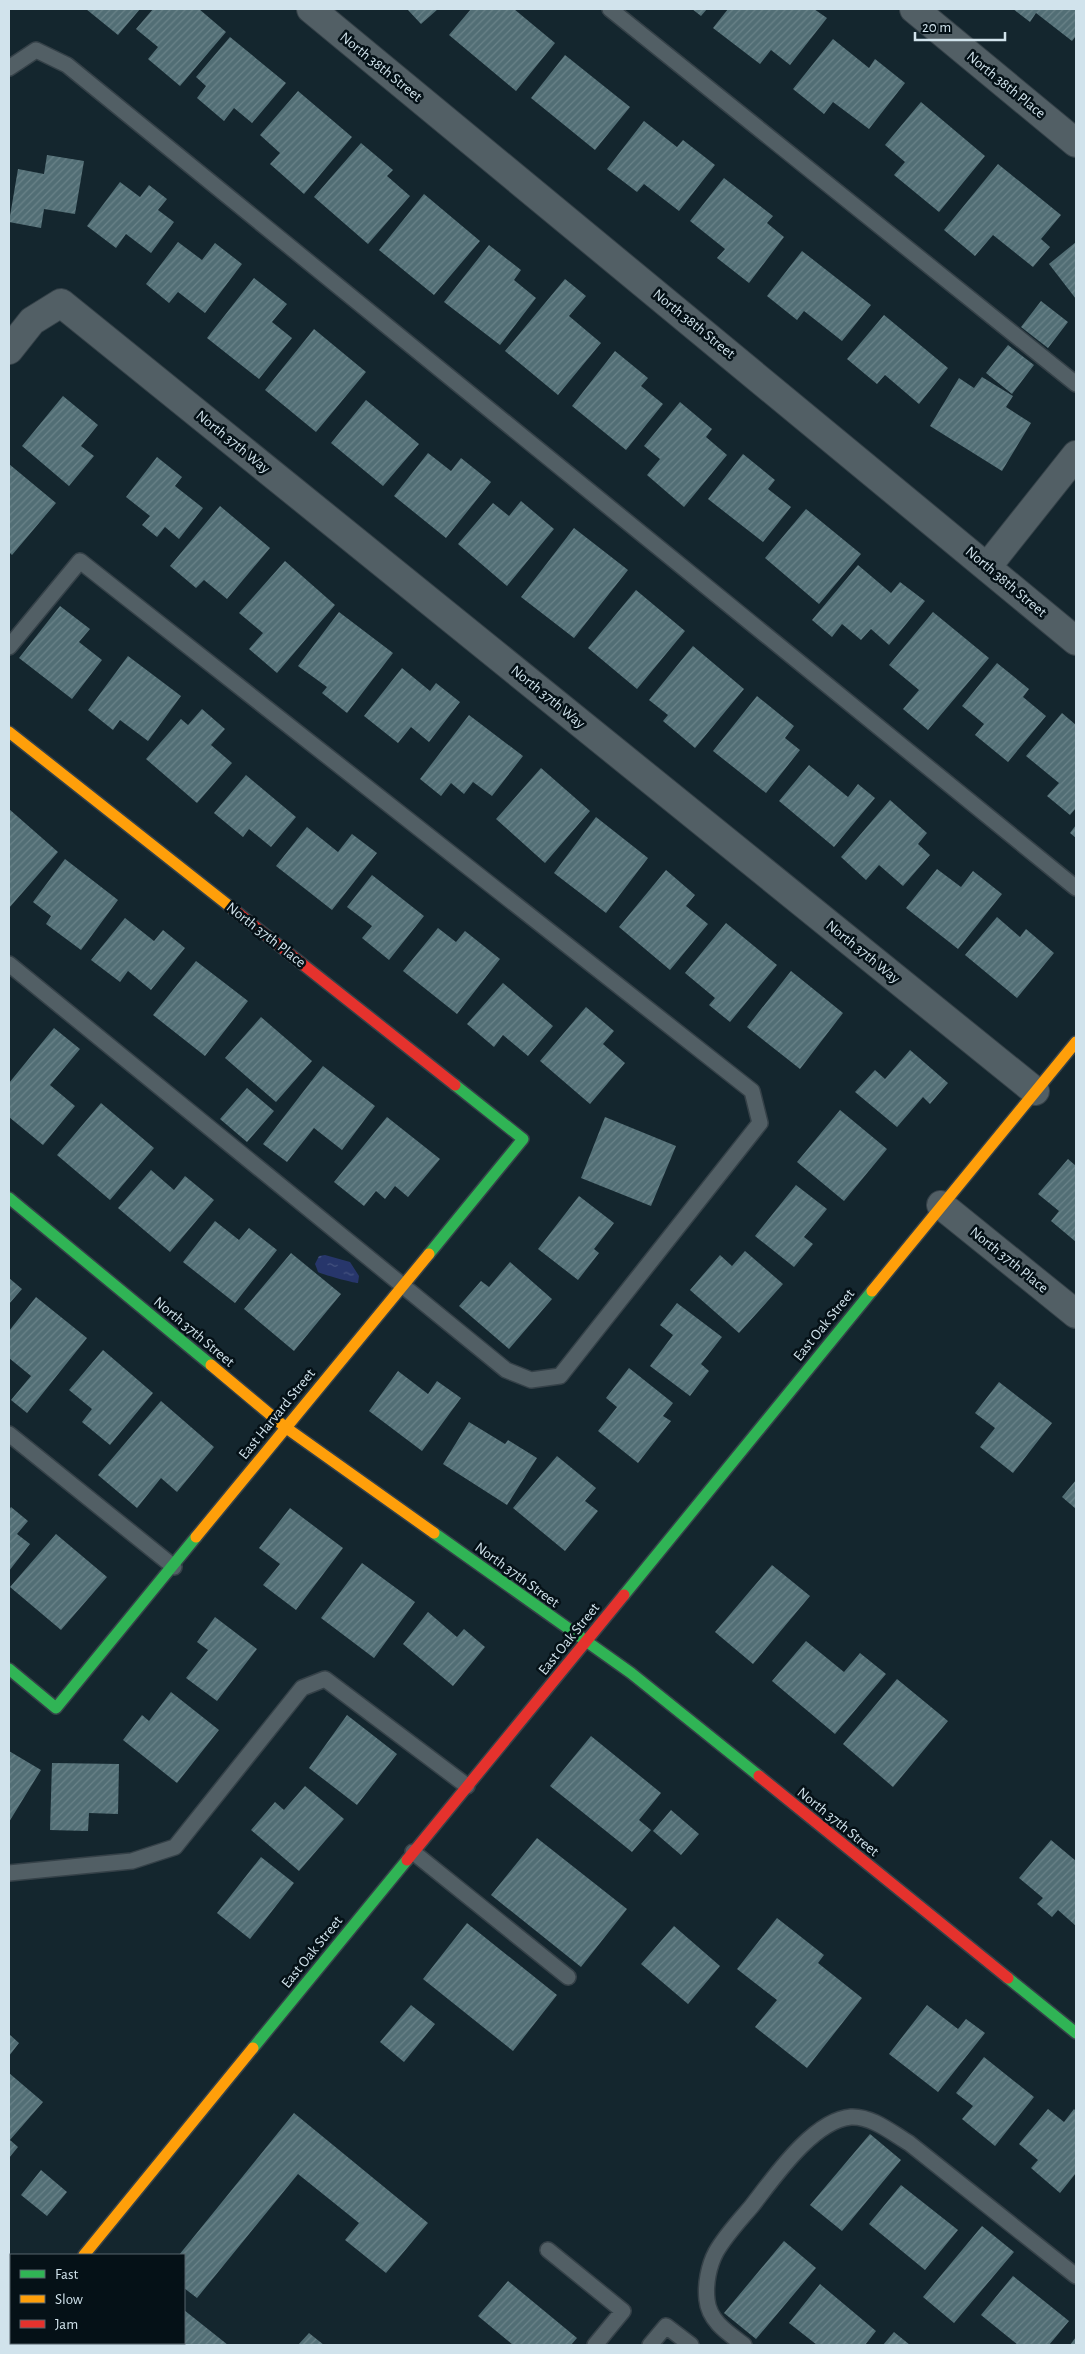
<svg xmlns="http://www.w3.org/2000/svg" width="1085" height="2354" font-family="'Alegreya Sans',sans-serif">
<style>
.water{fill:url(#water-ripples)}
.building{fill:url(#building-hatch)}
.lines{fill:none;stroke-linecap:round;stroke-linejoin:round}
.lane-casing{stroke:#354148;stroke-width:18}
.street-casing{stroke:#354148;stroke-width:30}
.fast-casing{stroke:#354148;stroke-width:14}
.slow-casing{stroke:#354148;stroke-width:14}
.jam-casing{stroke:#354148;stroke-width:14}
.lane{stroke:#525f65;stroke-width:15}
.street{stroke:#525f65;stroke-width:28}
.fast{stroke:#30b455;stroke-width:11}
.slow{stroke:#ff9f0a;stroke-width:11}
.jam{stroke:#e5322d;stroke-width:11}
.labels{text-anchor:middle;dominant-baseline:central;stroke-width:5;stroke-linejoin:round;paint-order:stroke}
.street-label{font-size:15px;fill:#d1e3ec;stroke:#051117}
</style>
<defs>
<pattern id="water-ripples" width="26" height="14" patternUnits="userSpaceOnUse" patternTransform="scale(1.25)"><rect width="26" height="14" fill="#27366b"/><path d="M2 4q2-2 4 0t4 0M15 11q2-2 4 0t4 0" fill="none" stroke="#455380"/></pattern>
<pattern id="building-hatch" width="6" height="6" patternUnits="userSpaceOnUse" patternTransform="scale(1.25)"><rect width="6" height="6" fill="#526e75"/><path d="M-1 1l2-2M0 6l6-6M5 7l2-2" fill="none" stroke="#6a8389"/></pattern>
</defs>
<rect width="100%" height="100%" fill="#14262e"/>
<!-- water -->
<path class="water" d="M325,1255L350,1262L359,1276L358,1283C353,1283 321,1274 318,1272C317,1269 316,1266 315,1264L319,1256Z"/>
<!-- building -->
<path class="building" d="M86,9H140L118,35Z
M153,9H199L226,32L180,86L148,59L158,47L136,29Z
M407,9H438L421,24Z
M471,9H514L555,43L516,91L449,35Z
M692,9H707L701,16Z
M728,9H814L827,18L790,65L771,50L760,64L713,28Z
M1013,9H1076V36L1072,41L1036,13L1030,22Z
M230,37L286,83L252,123L234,108L224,121L197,98L206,86L196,77Z
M833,39L869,68L875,59L905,83L869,129L833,102L824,114L793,89Z
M565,55L630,107L595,150L531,98Z
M298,91L352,137L304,194L270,164L280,153L260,135Z
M921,102L985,156L939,212L894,175L905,162L885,145Z
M644,121L677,147L683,140L715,165L679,211L644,184L637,192L607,169Z
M361,143L393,170L387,176L410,196L368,244L314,197Z
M47,155L84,161L75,214L44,209L41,228L9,222L18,169L44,174Z
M998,164L1061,215L1041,239L1050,247L1033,267L993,235L975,256L944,230Z
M724,178L773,216L767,223L784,237L749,283L717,258L725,249L690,221Z
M120,182L140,197L149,185L167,199L158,210L174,222L151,253L126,234L116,248L87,226Z
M424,194L480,241L434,295L379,250Z
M178,242L202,260L215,243L242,264L205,313L178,292L169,303L146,284Z
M1076,242V299L1049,264Z
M489,245L521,270L514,280L536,298L500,345L444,302Z
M802,251L871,305L842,341L804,311L797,320L767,296Z
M254,278L287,304L272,322L292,338L259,379L207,338Z
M565,279L586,296L569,316L601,343L558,395L505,351Z
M1041,301L1068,322L1048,348L1021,327Z
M884,315L948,368L919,404L885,375L877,384L847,359Z
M314,329L366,372L316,432L265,390Z
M1008,345L1034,365L1012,394L986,373Z
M615,351L648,378L641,386L663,404L626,450L572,406Z
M982,377L1013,396L1006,407L1031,423L1002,471L930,426L959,378L974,388Z
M63,396L98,425L81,446L94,456L69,486L22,446Z
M366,400L419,444L383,486L331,443Z
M680,402L712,429L706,437L727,455L684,507L647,475L660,459L644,446Z
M428,453L451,471L461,458L491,482L446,538L394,496Z
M743,454L775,480L768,489L791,507L763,542L708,499Z
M157,457L182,477L175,486L203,508L179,539L165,527L157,537L142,525L150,516L126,497Z
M9,464L56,503L12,555L9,552Z
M521,501L554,529L507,586L458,544L493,503L509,516Z
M220,506L270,548L227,599L204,580L196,588L170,566Z
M806,509L861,554L819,604L765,558Z
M574,528L628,570L574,638L521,597Z
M285,561L335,605L277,673L249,649L263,633L239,613Z
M858,565L891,593L900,582L925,601L889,645L871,629L861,640L842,624L832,637L812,620Z
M636,590L685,631L637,689L588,648Z
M60,606L90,629L79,642L102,660L72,699L19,658Z
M339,612L393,653L347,713L322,693L327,687L298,666Z
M933,612L989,658L928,730L903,709L919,690L889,665Z
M693,646L744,689L695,748L663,721L668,715L649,700Z
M128,656L181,696L148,741L120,720L113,730L88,710Z
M997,663L1029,689L1023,697L1046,716L1008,762L975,735L984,724L962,706Z
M402,668L430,691L436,683L460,702L429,742L411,727L398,743L364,716Z
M757,696L794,726L785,738L800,750L766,793L713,751Z
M202,709L225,729L211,745L232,763L197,803L146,759L181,719L188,725Z
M1062,713L1076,725V808L1070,815L1047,796L1059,783L1026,756Z
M469,715L523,756L492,796L473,782L464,794L451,783L441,796L420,779Z
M809,765L848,797L858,784L875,798L834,847L779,801Z
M541,768L590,811L545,863L496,819Z
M246,775L296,817L271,847L249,829L243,837L214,813Z
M890,800L927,833L918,844L930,855L903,886L879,865L866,880L841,857Z
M9,809L58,852L9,908Z
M596,817L648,858L606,913L554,873Z
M1076,825V838L1070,833Z
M307,827L338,852L352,834L377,853L332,910L276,866Z
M65,859L118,900L81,950L46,924L51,916L33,902Z
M937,869L961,887L973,871L1002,894L958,949L906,908Z
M666,870L695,895L686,906L708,924L670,970L619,927Z
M372,875L424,916L389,960L362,938L372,926L347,907Z
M997,917L1020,937L1026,929L1054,953L1017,998L965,955Z
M125,918L154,941L163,930L185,948L151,990L128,971L120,982L91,960Z
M726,923L777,965L730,1022L709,1005L715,998L685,973Z
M438,928L456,942L465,931L500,959L457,1014L403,971Z
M196,961L248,1001L205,1056L153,1015Z
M791,971L843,1013L800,1069L747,1027Z
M503,983L553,1026L528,1056L503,1035L494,1047L467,1024Z
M586,1007L614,1031L603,1044L625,1063L590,1104L540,1061Z
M261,1017L312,1061L276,1102L225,1058Z
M54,1028L80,1049L50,1085L75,1106L43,1145L9,1117V1083Z
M910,1050L948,1083L930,1104L923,1097L897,1127L855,1092L875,1070L885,1079Z
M323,1066L375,1106L342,1150L314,1128L287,1162L263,1144Z
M247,1088L274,1111L247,1142L220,1119Z
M101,1103L154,1148L110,1200L57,1155Z
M840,1110L887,1149L844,1201L797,1162Z
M387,1117L440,1159L408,1197L395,1186L385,1199L376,1191L364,1206L334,1182Z
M605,1117L676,1146L651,1206L581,1178Z
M1068,1159L1076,1166V1242L1051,1221L1059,1211L1038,1194Z
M151,1170L174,1190L185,1176L214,1200L170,1252L118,1208Z
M796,1185L827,1209L804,1237L813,1244L794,1267L755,1236Z
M579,1196L614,1223L594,1249L599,1253L578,1280L538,1249Z
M215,1221L239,1240L249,1228L277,1250L235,1303L183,1262Z
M745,1251L783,1284L739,1333L690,1290L720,1255L732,1266Z
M291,1253L341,1294L294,1351L244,1309Z
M510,1262L552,1299L509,1349L459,1306L481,1281L489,1287Z
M9,1278L22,1289L9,1304Z
M36,1297L87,1338L27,1413L11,1400L31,1376L9,1358V1331Z
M677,1303L722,1337L701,1364L709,1371L690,1396L650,1366L673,1335L660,1325Z
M103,1350L153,1393L110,1445L82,1422L92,1409L69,1390Z
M629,1368L673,1403L663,1416L671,1421L638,1463L598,1431L617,1407L606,1398Z
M398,1371L428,1394L437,1381L461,1398L422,1451L369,1411Z
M999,1382L1052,1423L1013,1473L980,1447L995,1428L975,1413Z
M161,1401L214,1447L177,1492L161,1478L137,1508L98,1475Z
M469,1422L505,1444L508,1440L537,1458L507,1505L443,1464Z
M557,1456L596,1488L585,1501L598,1511L565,1551L513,1508Z
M1076,1480V1509L1062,1497Z
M11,1507L28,1521L17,1534L30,1544L9,1571V1510Z
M290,1508L343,1548L296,1610L263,1585L280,1564L259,1548Z
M56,1534L107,1577L61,1630L10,1587Z
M362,1563L415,1602L374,1658L321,1618Z
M772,1565L810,1596L753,1664L715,1632Z
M428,1612L457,1637L464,1629L485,1647L453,1686L403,1644Z
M215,1617L257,1649L217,1701L186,1678L208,1650L197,1642Z
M806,1641L844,1672L860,1653L886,1674L835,1734L772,1681Z
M897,1679L948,1721L893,1787L843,1744Z
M171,1692L219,1730L177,1783L123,1740L142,1715L149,1721Z
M347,1715L397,1754L357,1805L309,1768Z
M591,1736L661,1793L639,1820L651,1830L632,1852L550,1786Z
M9,1751L41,1770L9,1822Z
M52,1763L119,1764L118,1814L89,1813L88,1831L50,1830Z
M305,1786L344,1819L299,1871L251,1830L275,1802L284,1810Z
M671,1810L699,1834L681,1855L653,1831Z
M537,1838L627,1909L581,1967L491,1895Z
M1051,1840L1076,1861V1926L1058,1910L1052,1917L1037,1904L1043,1898L1019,1878Z
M261,1857L294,1883L250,1939L217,1913Z
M777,1918L824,1955L818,1963L862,1998L807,2068L755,2027L777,2000L737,1969Z
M467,1923L557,1995L513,2051L423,1979Z
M674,1926L720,1966L688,2004L641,1964Z
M411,2005L435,2024L404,2062L380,2042Z
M927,2005L958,2029L966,2019L985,2033L938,2092L889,2054Z
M9,2034L19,2043L9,2056Z
M984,2057L1034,2097L995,2146L962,2119L973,2106L956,2093Z
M9,2073L43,2102L10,2140L18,2147L9,2158Z
M1048,2109L1064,2122L1074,2109L1076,2111V2173L1060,2193L1031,2168L1038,2160L1019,2144Z
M294,2113L428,2223L386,2273L345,2240L359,2223L298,2174L197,2298L184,2288V2255H179Z
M870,2134L901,2160L842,2231L810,2205Z
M41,2170L67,2192L47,2216L21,2195Z
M901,2185L958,2230L925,2270L869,2224Z
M982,2226L1014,2252L954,2323L923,2297Z
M784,2241L816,2268L756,2339L724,2313Z
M1013,2276L1069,2321L1049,2345H1018L981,2315Z
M508,2281L577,2338L571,2345H513L478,2316Z
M820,2284L876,2331L865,2345H817L789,2323Z
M184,2310L228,2345H134L131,2343H184Z
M894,2332L910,2345H883Z
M309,2333L324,2345H298Z
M1076,2337V2345H1070Z"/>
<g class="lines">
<defs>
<path id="lane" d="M610,9L1076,384
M9,68L36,50L67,65L1076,888
M9,647L80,561L752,1091L760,1123L560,1376L531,1380L506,1370L9,964
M9,1434L174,1567
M413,1852L568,1977
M9,1873L132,1861L175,1847L302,1688L325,1679L467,1786
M548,2250L623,2311L595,2345
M650,2345L666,2326L691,2345
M744,2345C728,2333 709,2321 707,2300C705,2284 709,2265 716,2252C725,2236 739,2221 751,2207C773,2179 813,2120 851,2117C872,2116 892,2133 909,2143L1076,2276"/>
<path id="street" d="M311,9L1076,641
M914,9L1076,143
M9,350L32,321L61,303L1035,1091
M987,567L1076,455
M941,1205L1076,1314"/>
<path id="fast" d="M9,1198L211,1365
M429,1254L523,1139L455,1085
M434,1533L631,1673L759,1776
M624,1595L872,1291
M9,1669L56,1708L196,1537
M1008,1978L1076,2033
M253,2048L407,1860"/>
<path id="slow" d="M9,732L233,909
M872,1291L1076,1042
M211,1365L285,1427L434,1533
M196,1537L429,1254
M84,2255L253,2048
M10,2345L12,2343"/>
<path id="jam" d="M233,909L455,1085
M759,1776L1008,1978
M407,1860L624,1595"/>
</defs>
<!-- lane casing -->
<use href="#lane" class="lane-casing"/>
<!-- street casing -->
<use href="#street" class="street-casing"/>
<!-- fast casing -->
<use href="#fast" class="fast-casing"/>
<!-- slow casing -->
<use href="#slow" class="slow-casing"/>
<!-- jam casing -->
<use href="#jam" class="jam-casing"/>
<!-- lane -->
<use href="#lane" class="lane"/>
<!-- street -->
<use href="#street" class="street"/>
<!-- fast -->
<use href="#fast" class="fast"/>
<!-- slow -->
<use href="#slow" class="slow"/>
<!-- jam -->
<use href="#jam" class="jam"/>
</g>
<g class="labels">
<!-- street labels -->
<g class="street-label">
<text transform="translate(381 67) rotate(39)">North 38th Street</text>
<text transform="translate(1006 85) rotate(39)">North 38th Place</text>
<text transform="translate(694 324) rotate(39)">North 38th Street</text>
<text transform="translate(233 442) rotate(39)">North 37th Way</text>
<text transform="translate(1006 582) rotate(40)">North 38th Street</text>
<text transform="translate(548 697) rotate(39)">North 37th Way</text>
<text transform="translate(266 935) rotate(38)">North 37th Place</text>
<text transform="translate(863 952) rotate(39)">North 37th Way</text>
<text transform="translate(1009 1260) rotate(39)">North 37th Place</text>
<text transform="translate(824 1325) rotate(-51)">East Oak Street</text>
<text transform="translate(194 1332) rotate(40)">North 37th Street</text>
<text transform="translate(277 1414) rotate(-51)">East Harvard Street</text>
<text transform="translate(517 1575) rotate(36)">North 37th Street</text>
<text transform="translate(569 1639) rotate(-51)">East Oak Street</text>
<text transform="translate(838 1822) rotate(39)">North 37th Street</text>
<text transform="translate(312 1952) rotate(-51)">East Oak Street</text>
</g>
</g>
<!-- border -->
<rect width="1085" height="2354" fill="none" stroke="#d1e3ec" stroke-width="20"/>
<!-- legend -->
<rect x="10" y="2254" width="175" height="90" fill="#051117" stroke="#57656c"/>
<rect x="20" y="2270" width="25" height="8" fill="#30b455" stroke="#57656c"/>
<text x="55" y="2279" font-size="15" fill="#d1e3ec">Fast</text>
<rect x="20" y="2295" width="25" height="8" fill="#ff9f0a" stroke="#57656c"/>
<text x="55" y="2304" font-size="15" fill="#d1e3ec">Slow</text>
<rect x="20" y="2320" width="25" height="8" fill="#e5322d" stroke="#57656c"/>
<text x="55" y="2329" font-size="15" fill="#d1e3ec">Jam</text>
<!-- scale -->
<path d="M915 32v8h90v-8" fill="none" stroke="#d1e3ec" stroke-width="2.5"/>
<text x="922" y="32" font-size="15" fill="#d1e3ec" stroke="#051117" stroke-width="4" paint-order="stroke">20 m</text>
</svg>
